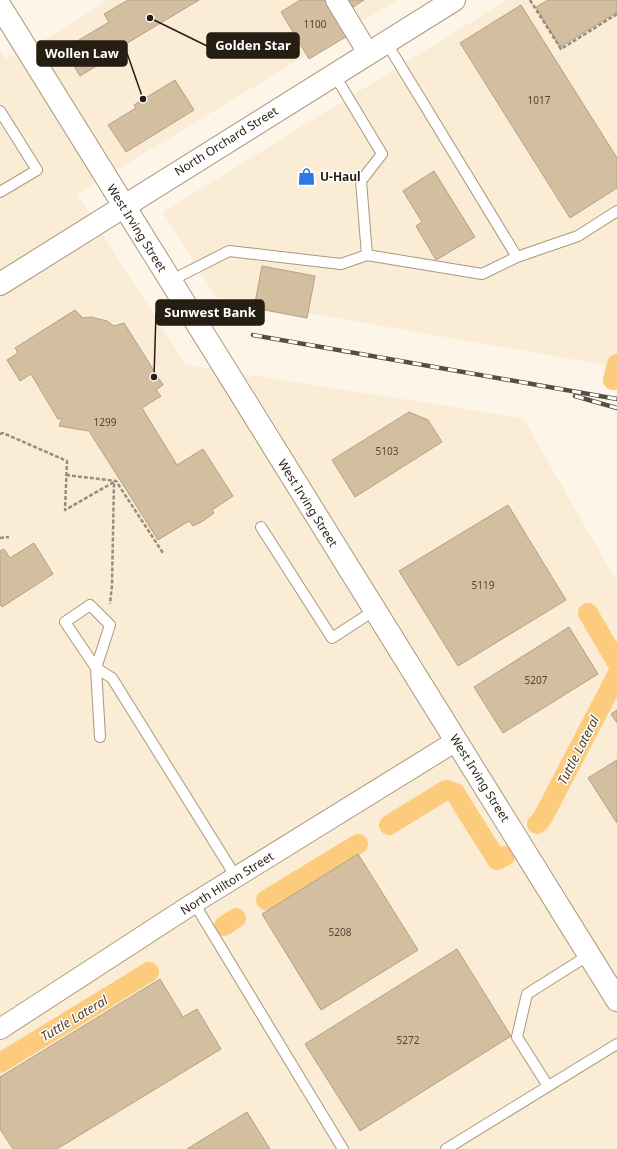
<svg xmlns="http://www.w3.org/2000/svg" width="617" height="1149" font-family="'Noto Sans',sans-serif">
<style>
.built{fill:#fbecd5}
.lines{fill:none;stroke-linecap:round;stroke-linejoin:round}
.canal{stroke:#fdcb7c;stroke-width:20}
.building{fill:#d3bea0;stroke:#b4a183}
.lane-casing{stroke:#ac987b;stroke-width:12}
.street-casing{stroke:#ac987b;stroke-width:22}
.secondary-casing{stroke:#ac987b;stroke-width:24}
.path{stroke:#958d80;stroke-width:2.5;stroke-dasharray:4 2;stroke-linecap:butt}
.lane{stroke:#fff;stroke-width:10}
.street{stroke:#fff;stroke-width:20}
.secondary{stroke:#fff;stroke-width:22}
.rail-casing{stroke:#564e42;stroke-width:4.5}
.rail{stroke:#fff;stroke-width:3;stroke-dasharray:9;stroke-linecap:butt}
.labels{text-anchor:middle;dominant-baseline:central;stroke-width:3;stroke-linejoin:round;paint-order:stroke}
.number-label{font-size:10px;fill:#514636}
.street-label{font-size:12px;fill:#261e12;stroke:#fff}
.poi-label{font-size:12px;font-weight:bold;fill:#261e12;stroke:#fff;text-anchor:start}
.water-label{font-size:13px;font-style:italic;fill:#55401e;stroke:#fff}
.leader{fill:none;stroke:#261e12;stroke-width:1.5}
.callout-dot{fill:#261e12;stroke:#fff;stroke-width:1.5}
.callout{fill:#261e12;stroke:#261e12;stroke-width:1.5}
.callout-label{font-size:13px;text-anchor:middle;font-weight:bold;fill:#fff}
</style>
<rect width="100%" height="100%" fill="#fdf5e8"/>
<!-- built -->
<path class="built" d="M108,0H397L77,194L186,365L523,418L617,582V1149H0V49L6,59L51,36Z
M507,0H617V367L216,297L163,212Z"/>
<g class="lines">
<!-- canal -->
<path class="canal" d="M613,380L617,364
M588,613L617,663
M537,824L542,819L617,675
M389,825L446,790L455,793L497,860L505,856
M266,900L358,844
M224,926L236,918
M0,1063L149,972"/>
</g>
<!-- building -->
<path class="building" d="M128,0H199L124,45L126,48L80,76L64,49L109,22L104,14Z
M300,0H327L349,35L309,59L281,12Z
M348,0H364L353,7Z
M548,0H617V12L560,47L536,7Z
M521,5L617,158V188L570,218L460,43Z
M175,80L194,110L126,152L108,125L136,108L134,105Z
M434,171L475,237L436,260L416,226L422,222L403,191Z
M262,266L315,276L307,318L254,308Z
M75,310L83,318L91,317L107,321L114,326L124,323L163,385L156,390L161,396L142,408L177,465L203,449L233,496L212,510L214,513L203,521L193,526L189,521L158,540L89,431L59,426L62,419H58L31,374L20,381L7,360L18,353L15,348Z
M409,412L428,420L442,442L355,497L332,460Z
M508,505L566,600L458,666L399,571Z
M34,543L53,574L2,607L0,605V551L4,549L10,558Z
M569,627L598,674L503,733L474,687Z
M617,710V723L611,714Z
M617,760V823L588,778Z
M358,854L418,950L321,1010L262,914Z
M457,949L511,1036L360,1131L305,1044Z
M160,979L183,1017L197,1009L221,1049L57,1149H13L0,1129V1077Z
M247,1112L270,1149H187Z"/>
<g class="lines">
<defs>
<path id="lane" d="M386,42L517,257L578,236L617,211
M334,74L382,154L361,181L367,255
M0,111L37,170L0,192
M170,281L229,251L341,264L367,255L482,274L517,257
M261,527L332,638L375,610
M100,737L96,668L65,622L90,605L110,625L96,668L112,678L236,877
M194,903L343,1149
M548,1086L517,1037L527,994L589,955
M446,1149L617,1044"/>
<path id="street" d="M336,0L368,53
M0,1029L194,903L456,741"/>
<path id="secondary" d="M0,6L617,1000
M0,284L454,0"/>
</defs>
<!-- lane casing -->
<use href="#lane" class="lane-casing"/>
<!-- street casing -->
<use href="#street" class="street-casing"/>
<!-- secondary casing -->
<use href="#secondary" class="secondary-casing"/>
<!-- path -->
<path class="path" d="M530,0L561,49L617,14
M0,434L3,433L67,461L65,510L114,482L112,585L110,604
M66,475L116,481L163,553
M0,538L9,537"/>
<!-- lane -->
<use href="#lane" class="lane"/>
<!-- street -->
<use href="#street" class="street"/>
<!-- secondary -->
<use href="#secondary" class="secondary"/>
<defs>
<path id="rail" d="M253,335L617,399
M575,396L617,408"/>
</defs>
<!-- rail casing -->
<use href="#rail" class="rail-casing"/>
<!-- rail -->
<use href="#rail" class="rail"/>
</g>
<!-- icons -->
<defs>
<symbol id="shop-bare" viewBox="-9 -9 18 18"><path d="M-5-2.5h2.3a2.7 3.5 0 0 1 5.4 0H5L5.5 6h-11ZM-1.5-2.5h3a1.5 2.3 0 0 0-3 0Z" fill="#2b79e4" stroke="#fff" stroke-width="2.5" paint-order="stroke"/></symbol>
</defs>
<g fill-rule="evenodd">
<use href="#shop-bare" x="294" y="164" width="25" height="25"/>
</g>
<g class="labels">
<!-- number labels -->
<g class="number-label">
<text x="315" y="24">1100</text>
<text x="539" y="100">1017</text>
<text x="105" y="422">1299</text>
<text x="387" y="451">5103</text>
<text x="483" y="585">5119</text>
<text x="536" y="680">5207</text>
<text x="340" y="932">5208</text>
<text x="408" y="1040">5272</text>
</g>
<!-- street labels -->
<g class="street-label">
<text transform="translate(226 141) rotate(-32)">North Orchard Street</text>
<text transform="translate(137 228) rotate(58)">West Irving Street</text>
<text transform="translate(308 503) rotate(58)">West Irving Street</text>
<text transform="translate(480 778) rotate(58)">West Irving Street</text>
<text transform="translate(227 883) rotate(-32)">North Hilton Street</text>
</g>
<!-- poi labels -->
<g class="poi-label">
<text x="320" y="176">U-Haul</text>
</g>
<!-- water labels -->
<g class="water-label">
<text transform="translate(578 750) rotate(-63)">Tuttle Lateral</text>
<text transform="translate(74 1018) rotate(-31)">Tuttle Lateral</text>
</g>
</g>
<!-- callouts -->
<path class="leader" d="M150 18L207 46M143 99L127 53M154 377L156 313"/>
<g class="callout-dot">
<circle cx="150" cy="18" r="4"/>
<circle cx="143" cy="99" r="4"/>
<circle cx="154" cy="377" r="4"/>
</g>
<g class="callout">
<rect x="207" y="33" width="92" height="25" rx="4"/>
<rect x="37" y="41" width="90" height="25" rx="4"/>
<rect x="156" y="300" width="108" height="25" rx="4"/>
</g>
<g class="callout-label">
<text x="253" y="50">Golden Star</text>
<text x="82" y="58">Wollen Law</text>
<text x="210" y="317">Sunwest Bank</text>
</g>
</svg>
